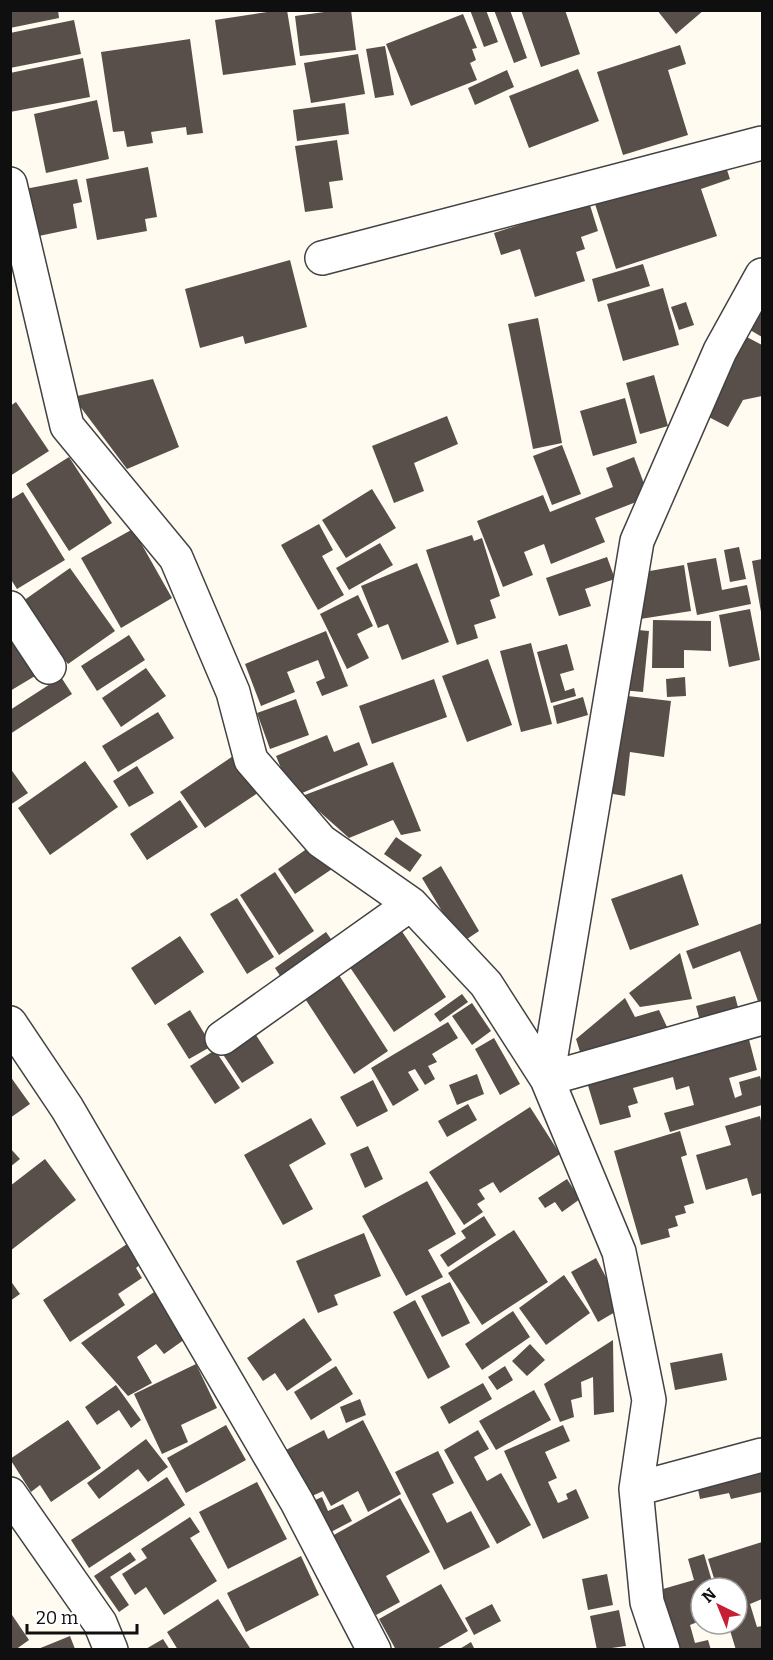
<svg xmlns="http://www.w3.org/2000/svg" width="773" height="1660" font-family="Bitter,serif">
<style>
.building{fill:#584e4a}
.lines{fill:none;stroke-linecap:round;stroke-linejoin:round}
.minor-casing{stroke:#424242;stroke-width:36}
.minor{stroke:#fff;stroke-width:33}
</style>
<rect width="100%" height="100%" fill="#fffbf0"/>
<!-- building -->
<path class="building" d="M10,10H58L59,18L10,28Z
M280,10H287L296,65L223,75L215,20Z
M339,10H351L356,50L300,56L295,16Z
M470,10H486L498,42L484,47Z
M494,10H510L527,58L514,63Z
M521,10H565L580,54L541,67Z
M657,10H704L676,34Z
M463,14L477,48L472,49L476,60L470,63L477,80L411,106L386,44Z
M74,20L81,54L10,68V33Z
M190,39L203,133L187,135L186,127L151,132L153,143L127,147L124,131L113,132L101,52Z
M680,45L686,64L668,70L688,135L623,155L597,72Z
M385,46L394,95L375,98L366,49Z
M358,54L365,94L311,103L304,63Z
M83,58L90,97L10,112V73Z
M578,69L599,121L529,148L509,96Z
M507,70L514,87L475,105L468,88Z
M97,100L109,159L46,173L34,114Z
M345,103L349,134L297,141L293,110Z
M337,140L343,180L329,182L333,208L305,212L295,146Z
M724,161L730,179L701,189L717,236L616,269L595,204Z
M148,167L157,217L145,219L147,231L97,240L86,179Z
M77,179L82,202L73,204L77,228L34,237L25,189Z
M589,202L598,231L581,237L585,249L576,252L585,281L535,297L520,249L501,255L494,233Z
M290,260L307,327L245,344L243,336L200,348L185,289Z
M643,264L650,286L598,302L592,279Z
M663,288L679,345L623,361L607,304Z
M686,302L694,325L679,330L671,307Z
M762,308V337L745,327Z
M538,318L562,443L533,449L508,324Z
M743,335L762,345V396L743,400L728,427L701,413Z
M654,375L668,426L640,434L626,383Z
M153,379L179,447L127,469L73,397Z
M625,398L637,443L593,456L580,411Z
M16,402L49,451L10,476V406Z
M447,416L458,444L414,463L424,491L394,503L372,446Z
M562,445L581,494L552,505L533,456Z
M69,457L112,523L69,551L26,484Z
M634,457L649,497L595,518L605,542L551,564L544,544L524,552L533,575L503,587L477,521L543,495L550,512L613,487L606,468Z
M372,489L396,528L346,558L322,520Z
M23,492L65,560L17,589L10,578V500Z
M319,524L333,550L322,556L344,595L318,610L281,545Z
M133,529L172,598L121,628L81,558Z
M472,535L474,541L482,538L500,596L490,600L496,618L474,625L478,638L457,645L426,550Z
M380,543L393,565L349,590L336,568Z
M739,547L746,579L730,582L724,550Z
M607,557L615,579L585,589L591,606L559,616L546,578Z
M716,558L722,590L747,585L751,604L697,615L687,563Z
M762,559V612H761L752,561Z
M417,563L449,642L402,660L388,624L378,628L361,586Z
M684,565L691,611L634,620L638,589L647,588L644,572Z
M70,568L115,631L68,664L23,601Z
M358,595L373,626L357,634L369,658L347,669L320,614Z
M750,609L760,660L729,667L719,615Z
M653,620L711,621V651L684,650V668H652Z
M10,625L40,673L10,691Z
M627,629L649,631L643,692L621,690Z
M326,631L348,686L322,696L316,682L325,678L318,660L287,672L295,692L261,706L245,664Z
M129,635L145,660L97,691L81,666Z
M531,643L552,724L521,732L500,651Z
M567,644L574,670L560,674L565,691L574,688L576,696L551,703L537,652Z
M488,659L512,725L467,742L442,676Z
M146,668L166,696L121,727L102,698Z
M61,677L72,694L10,734V710Z
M685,677L686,696L667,697L666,679Z
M434,679L447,717L372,744L359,706Z
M619,695L671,701L664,757L630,752L625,796L607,793Z
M583,697L588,715L557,724L553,706Z
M296,699L309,735L270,749L257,713Z
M158,712L174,738L118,772L102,746Z
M327,735L334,752L359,742L368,765L288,799L283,773L276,756Z
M242,750L267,787L205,828L180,792Z
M85,761L118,807L50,855L18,808Z
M393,762L421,831L401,835L393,820L349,838L302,796Z
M137,766L154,793L129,807L113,781Z
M10,768L28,793L10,805Z
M180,800L198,827L147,860L130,834Z
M396,837L422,855L410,872L384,854Z
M318,841L335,867L295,894L278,869Z
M441,866L479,931L461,943L422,878Z
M275,872L314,931L279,955L240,895Z
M682,874L699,925L630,950L611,899Z
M237,898L274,957L247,974L210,914Z
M762,923V1003L759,1004L740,951L693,969L686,951Z
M399,927L446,997L394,1032L347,963Z
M326,932L338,949L286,985L275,968Z
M180,936L204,972L155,1005L131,968Z
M680,953L692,999L640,1007L629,993Z
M337,972L388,1051L354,1074L302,994Z
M462,994L468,1002L440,1022L434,1014Z
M735,996L739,1011L700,1021L696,1006Z
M625,998L635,1017L659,1010L668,1029L582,1058L576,1039Z
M472,1003L491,1031L472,1045L452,1016Z
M190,1010L212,1046L189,1059L167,1024Z
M448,1022L458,1038L432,1054L437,1062L428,1066L435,1079L425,1085L415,1069L408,1072L419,1090L393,1106L371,1068Z
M252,1029L274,1063L242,1083L220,1050Z
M747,1032L757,1070L729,1078L735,1098L742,1095L739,1082L760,1076L762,1084V1105L670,1132L664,1113L694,1105L689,1086L676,1090L673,1077L633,1088L638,1103L628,1106L631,1117L600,1125L586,1079Z
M494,1038L520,1084L500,1095L475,1049Z
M215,1050L240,1088L215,1104L190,1066Z
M477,1074L484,1094L457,1105L449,1085Z
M10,1076L30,1104L10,1118Z
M373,1080L388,1111L357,1127L340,1097Z
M468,1104L477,1120L447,1137L438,1121Z
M530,1107L560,1154L500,1193L493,1182L479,1190L485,1199L477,1204L483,1212L464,1225L429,1172Z
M760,1116L762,1126V1193L752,1196L747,1178L706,1190L696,1155L731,1145L725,1126Z
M311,1118L326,1144L289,1165L313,1209L283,1225L244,1155Z
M680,1131L687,1155L681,1157L694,1203L684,1206L686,1213L675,1216L678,1226L668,1229L670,1237L641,1245L614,1151Z
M368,1146L383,1179L365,1188L350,1154Z
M10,1148L20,1159L10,1167Z
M45,1159L76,1200L10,1251V1186Z
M567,1179L580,1199L562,1212L555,1202L545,1208L538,1198Z
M427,1181L456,1234L428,1250L443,1277L406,1296L362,1216Z
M484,1216L496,1235L448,1267L440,1255L466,1238L461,1231Z
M514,1230L548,1282L482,1325L448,1273Z
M364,1233L381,1276L334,1295L338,1305L318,1313L296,1261Z
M130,1242L144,1261L136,1268L142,1278L118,1294L125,1305L70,1342L43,1300Z
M596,1258L622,1308L598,1322L571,1272Z
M564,1275L590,1313L546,1345L519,1308Z
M10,1280L20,1294L10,1301Z
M450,1282L470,1323L442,1337L421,1296Z
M157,1290L188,1337L164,1354L156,1344L137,1357L152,1383L128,1396L81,1343Z
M415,1300L450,1367L428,1379L393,1312Z
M513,1311L530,1337L482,1370L465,1344Z
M304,1318L332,1360L287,1391L275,1373L263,1381L247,1358Z
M613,1340L614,1412L594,1415L593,1377L581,1382L582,1397L571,1400L574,1417L560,1422L544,1384Z
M530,1344L545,1360L527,1376L512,1361Z
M722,1353L727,1380L675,1390L670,1363Z
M196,1364L217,1408L181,1425L188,1442L162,1454L134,1394Z
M336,1366L353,1394L311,1420L294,1392Z
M505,1366L513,1380L497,1390L488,1377Z
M483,1383L492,1399L449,1424L440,1407Z
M116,1385L141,1420L131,1428L119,1410L97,1425L85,1407Z
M534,1390L551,1420L496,1450L479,1421Z
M360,1399L366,1415L346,1423L340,1407Z
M68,1420L101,1468L51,1502L40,1485L31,1492L10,1459Z
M363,1420L401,1494L368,1512L358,1491L331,1506L323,1491L310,1497L286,1450L324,1430L328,1439Z
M226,1425L246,1460L186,1493L167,1458Z
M563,1425L570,1441L545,1452L557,1478L548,1482L558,1503L568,1499L566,1494L576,1489L589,1518L543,1539L504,1451Z
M478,1430L489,1449L474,1457L487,1481L501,1473L531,1525L497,1544L444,1450Z
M146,1439L168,1467L148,1482L138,1469L99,1499L87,1483Z
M438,1451L454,1483L432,1494L447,1523L471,1511L490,1547L444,1570L395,1472Z
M762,1461V1492L731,1499L729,1493L700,1499L695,1475Z
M167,1477L185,1505L89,1568L71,1540Z
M257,1482L287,1539L228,1569L199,1512Z
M322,1497L328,1511L343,1504L352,1521L329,1533L313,1501Z
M400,1498L430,1552L386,1576L400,1602L376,1615L332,1536Z
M190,1517L200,1532L190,1538L217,1581L164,1615L146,1587L135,1595L122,1574L147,1558L141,1549Z
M762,1542V1599L750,1604L757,1627L762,1626V1648L736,1650L728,1624H737V1588H717L708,1559Z
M130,1552L136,1560L110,1577L129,1605L119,1612L94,1576Z
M704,1554L714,1588H701V1600L695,1602L700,1621L690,1625L695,1643L708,1640L711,1650H673L656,1591L694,1580L688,1559Z
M301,1556L319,1595L246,1632L227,1593Z
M607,1574L613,1605L588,1610L582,1579Z
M441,1584L468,1631L435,1650H396L379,1619Z
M218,1599L250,1648L178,1650L167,1632Z
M492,1604L501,1621L474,1635L465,1618Z
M619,1610L626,1646L597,1650L590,1616Z
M10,1612L29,1640L15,1650H10Z
M70,1636L75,1649H38Z
M163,1639L170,1650H144Z
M471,1642L475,1650H458Z"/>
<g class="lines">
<defs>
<path id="minor" d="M10,184L67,426L176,558L233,692L251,760L321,841L411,904L486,984L547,1079L619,1252L649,1400L636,1489L647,1602L663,1650
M322,258L762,143
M10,608L49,667
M10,1023L67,1108L297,1502L374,1650
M222,1038L411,904
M547,1079L637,541L720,351L762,275
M547,1079L762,1018
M636,1489L762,1455
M10,1494L100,1623L111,1650"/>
</defs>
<!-- minor casing -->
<use href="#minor" class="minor-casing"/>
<!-- minor -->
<use href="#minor" class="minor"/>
</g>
<!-- border -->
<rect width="773" height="1660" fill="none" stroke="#0f0f0f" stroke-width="24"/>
<!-- north arrow -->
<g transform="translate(719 1606) rotate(317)"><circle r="28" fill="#ffffff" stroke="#9f9f9f" stroke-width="1.5"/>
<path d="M0-4.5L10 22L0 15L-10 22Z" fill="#c61f35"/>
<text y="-9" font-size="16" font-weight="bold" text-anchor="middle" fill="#0f0f0f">N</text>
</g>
<!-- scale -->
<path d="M27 1624v9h110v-9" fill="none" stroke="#0f0f0f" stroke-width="3"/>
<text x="36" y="1624" font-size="18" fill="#0f0f0f" stroke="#ffffff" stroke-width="4.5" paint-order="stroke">20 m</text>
</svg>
